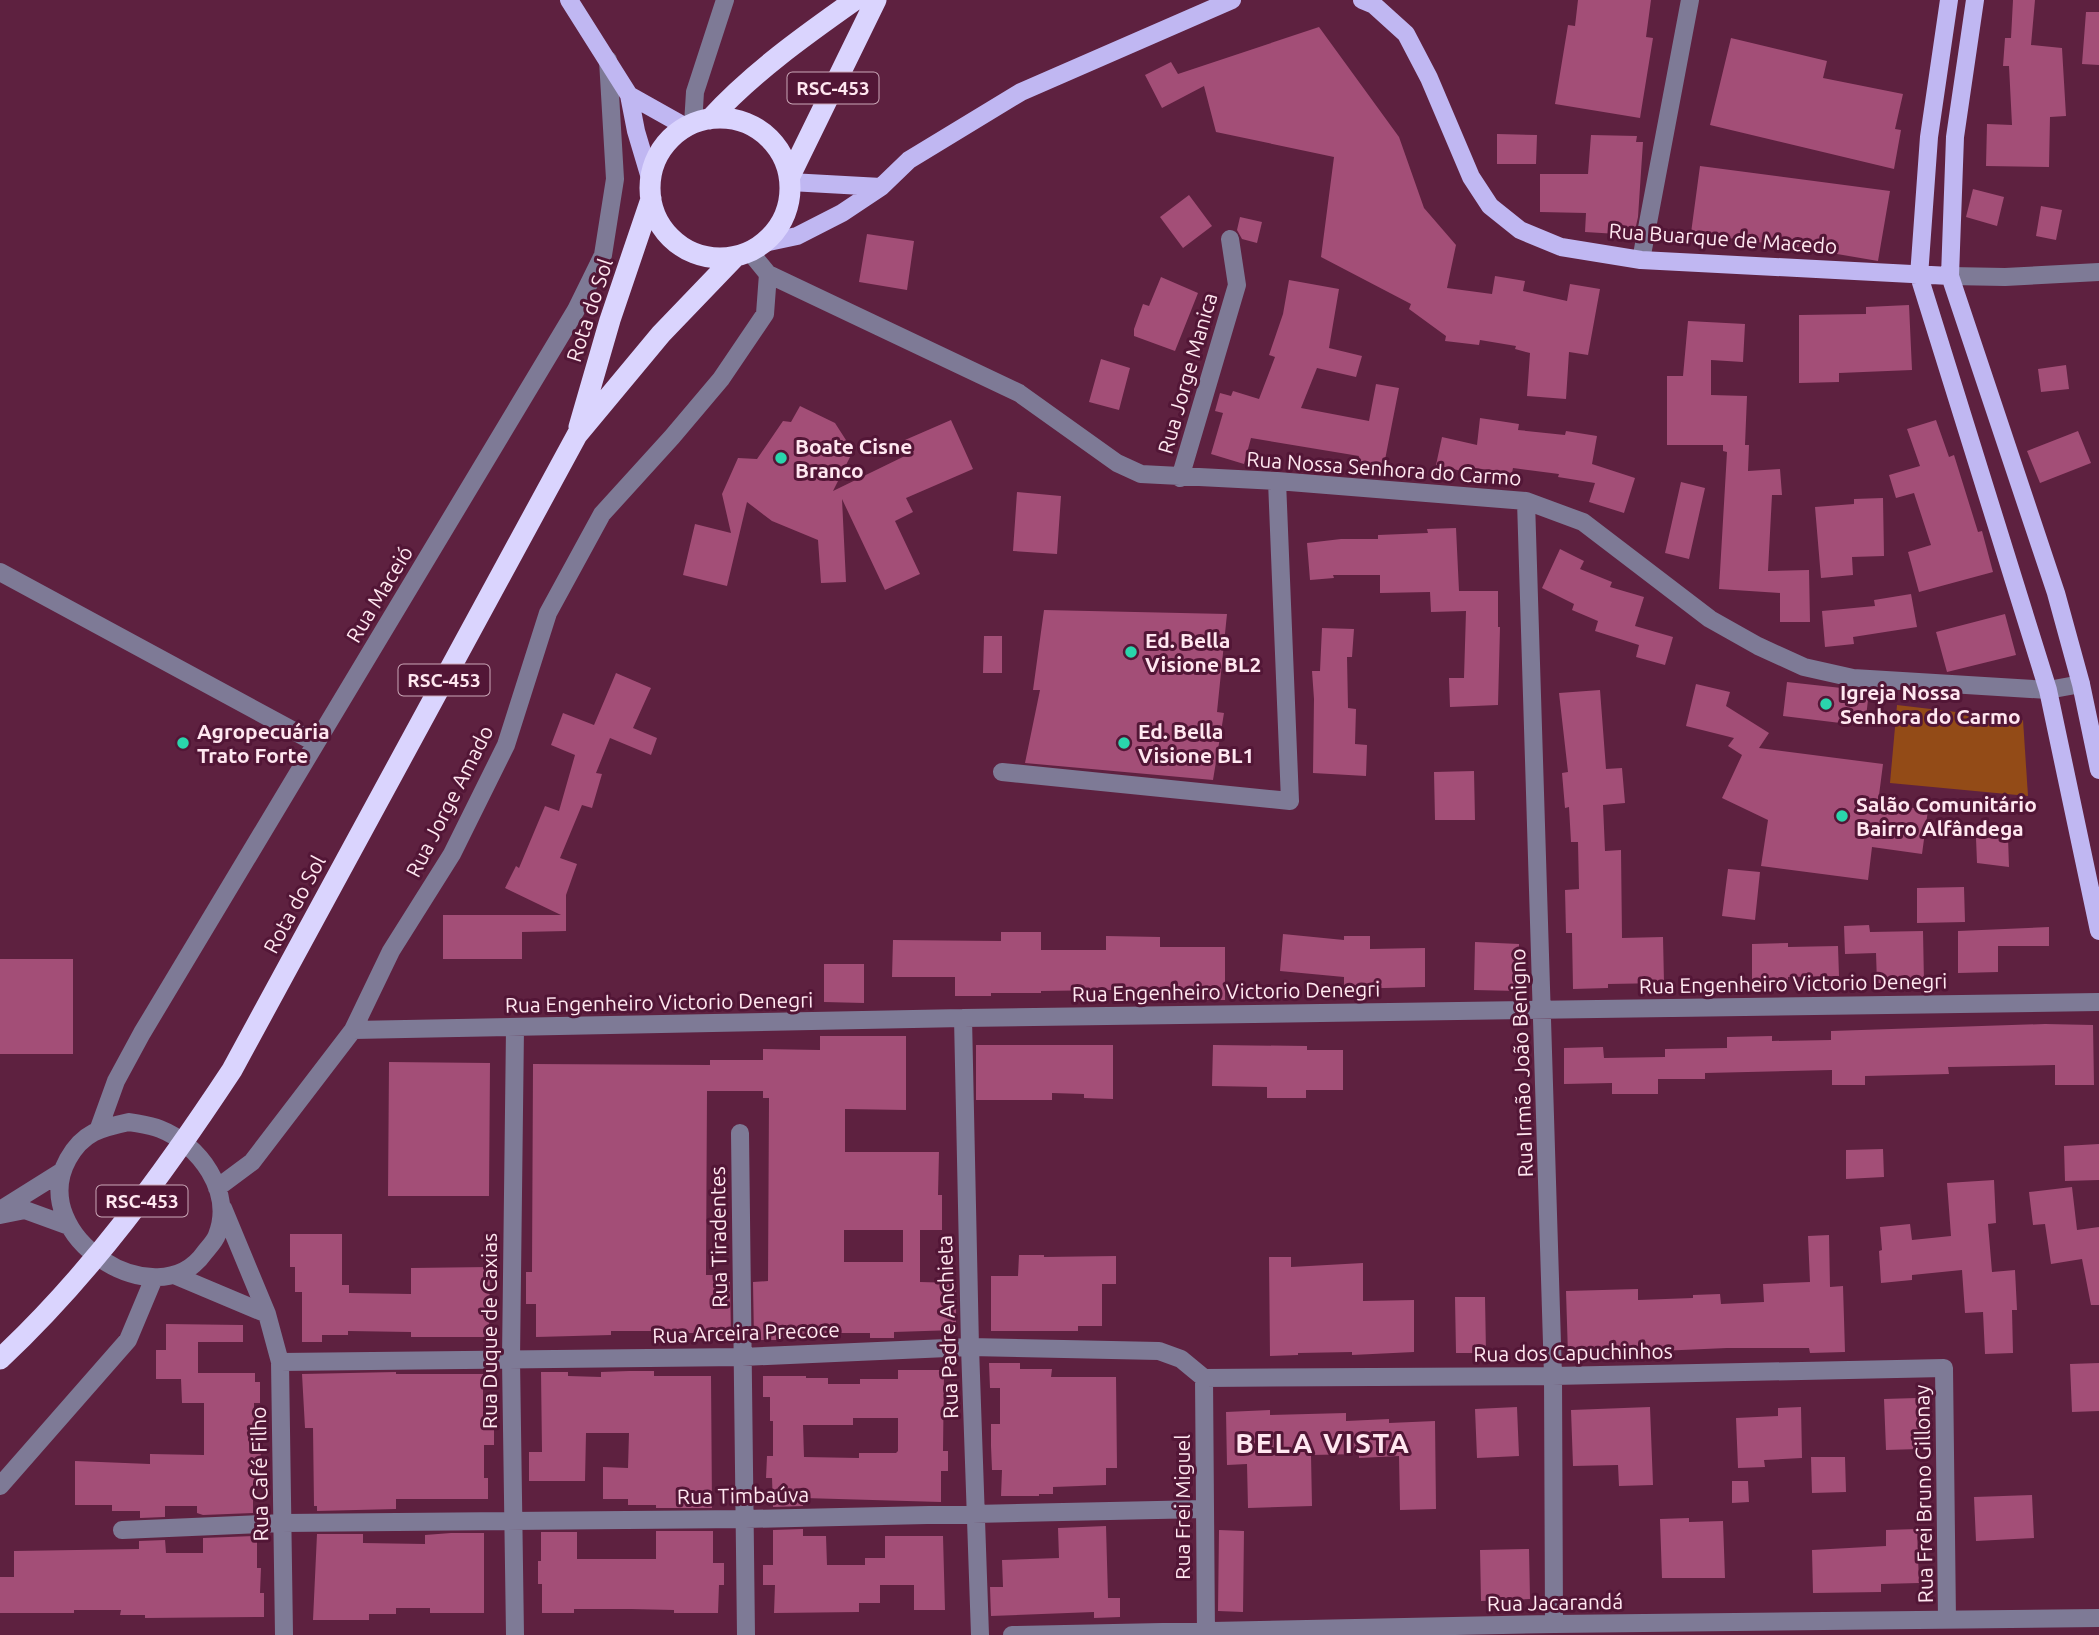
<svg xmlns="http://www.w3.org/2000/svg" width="2099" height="1635" font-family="Ubuntu,sans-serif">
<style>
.green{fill:#934b17}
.building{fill:#a34e77;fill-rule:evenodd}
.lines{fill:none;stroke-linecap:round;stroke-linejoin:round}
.minor{stroke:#7e7a96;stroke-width:18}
.major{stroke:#c0b7f2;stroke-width:18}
.highway{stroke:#dad4fe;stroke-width:21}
.poi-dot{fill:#2ad5ac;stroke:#521636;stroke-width:2.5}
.labels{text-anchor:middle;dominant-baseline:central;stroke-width:6;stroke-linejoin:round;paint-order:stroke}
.shield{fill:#521636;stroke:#cba8b8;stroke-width:2}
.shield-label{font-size:19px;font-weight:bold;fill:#ffe7f0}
.street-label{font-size:21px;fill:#ffe7f0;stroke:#521636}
.poi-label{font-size:21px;font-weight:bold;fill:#ffe7f0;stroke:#521636;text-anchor:start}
.district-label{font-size:28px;font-weight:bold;letter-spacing:2px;fill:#ffe7f0;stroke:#521636}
</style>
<rect width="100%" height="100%" fill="#5e2140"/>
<!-- green -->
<path class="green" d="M1897,705L2023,720L2028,796L1890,783Z"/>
<!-- building -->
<path class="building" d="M1578,0H1651L1646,37L1653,38L1640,118L1555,104L1568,25L1575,26Z
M2013,0H2035L2031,45L2062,48L2066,116L2050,117L2049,167L1986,166L1987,124L2012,125L2009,66H2003L2005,38H2011Z
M2086,12H2099V65L2082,64Z
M1319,27L1399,137L1424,208L1456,245L1447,288L1492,294L1495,276L1525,281L1523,291L1567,301L1570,284L1600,289L1588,355L1569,352L1566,399L1527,396L1530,353L1515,349L1516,346L1480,340L1479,345L1445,341L1446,336L1409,309L1411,304L1321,257L1334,157L1216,132L1204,86L1162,108L1145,75L1171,62L1178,74Z
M1731,38L1827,61L1823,78L1903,94L1895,129L1901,130L1894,169L1710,125Z
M1497,134L1537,135L1536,164H1497Z
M1591,135L1637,136L1636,142H1643L1638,217L1634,235L1585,232L1586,213L1540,212V174H1588Z
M1700,166L1890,191L1878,261L1802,248L1691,233Z
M1973,189L2004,197L1997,226L1966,217Z
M1189,195L1212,226L1183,248L1160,217Z
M2041,206L2062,210L2056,240L2036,236Z
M1240,217L1262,222L1257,243L1242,239L1237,230Z
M867,234L914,241L907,290L859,282Z
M1161,277L1198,293L1175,351L1134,336V329L1143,304L1149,306Z
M1289,280L1339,289L1329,348L1362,356L1356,377L1317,368L1301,408L1369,421L1376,384L1399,388L1383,470L1357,463L1359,456L1251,438L1244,464L1211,454L1223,413L1215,411L1220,393L1231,396L1233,391L1259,399L1275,357L1269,355L1283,314Z
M1909,305L1912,370L1839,373V382L1799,383V315L1866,314V307Z
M1688,321L1745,324L1743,362L1711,360V395L1747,396L1745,445H1749L1748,471L1780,469L1782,495H1772L1768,571L1809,570L1810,622H1780V593L1719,589L1727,452L1723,451V445H1667V376H1683Z
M1101,359L1130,368L1119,410L1089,402Z
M2066,365L2069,389L2041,392L2038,369Z
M800,406L835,423L853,451L833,491L911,453L905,440L951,420L973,469L906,498L913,512L895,521L920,574L885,590L842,499L846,582L821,583L818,540L772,521L747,502L727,586L683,575L695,524L731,533L722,494L738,458L757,459L783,421L791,422Z
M1480,418L1519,424L1518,430L1565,435L1566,431L1597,436L1592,464L1635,478L1624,513L1589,502L1595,483L1558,477L1559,474L1513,468L1512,473L1467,467L1466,472L1436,465L1442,437L1477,445Z
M1936,420L1949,457L1954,455L1978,532L1982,531L1993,572L1919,592L1908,552L1931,545L1914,493L1896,498L1889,475L1920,466L1907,429Z
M2078,431L2091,463L2040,483L2027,451Z
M1681,482L1705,488L1689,559L1665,553Z
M1017,492L1061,496L1057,554L1013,551Z
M1883,498L1884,556L1852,557L1853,575L1821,578L1815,507L1854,504V499Z
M1456,528L1459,591H1498V627H1500L1498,705L1450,707L1449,678H1464L1466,611L1431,612L1430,592L1380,593V575H1333L1334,578L1310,580L1307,543L1341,539H1378V535L1428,533L1427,529Z
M1560,549L1584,561L1580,569L1612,582L1610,587L1644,597L1635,626L1673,637L1665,665L1636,657L1639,645L1595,631L1598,621L1572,610L1574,604L1542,588Z
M1911,594L1917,627L1853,637L1854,644L1825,647L1822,611L1875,606L1874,600Z
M1044,610L1227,614L1217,712L1224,713L1213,780L1025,763L1040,690H1033Z
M2005,614L2016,655L1947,672L1936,632Z
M1322,628L1354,629L1352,657H1347L1348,708L1356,709L1355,744L1367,745L1366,776L1313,773L1314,699L1312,671H1320Z
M984,636H1002V673H983Z
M616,673L651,688L633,728L657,738L651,755L610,738L596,773L602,774L592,808L582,805L560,858L577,864L566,895V931L522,932V959H443V915H561L505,888L516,866L519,868L545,806L559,811L575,755L551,745L563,713L594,725Z
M1787,682L1869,691L1865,726L1783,716Z
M1696,684L1730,692L1726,706L1769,733L1759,748L1883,764L1878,803L1928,810L1922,854L1872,847L1868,880L1761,866L1768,820L1722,798L1742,755L1728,746L1734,738L1686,726Z
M1600,690L1606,769L1622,768L1625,803L1603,805L1605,851L1621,850L1622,938L1663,937L1664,983L1608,984V988L1573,989L1572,933H1566L1565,890L1579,889L1578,842H1571L1569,807L1565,808L1562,773L1568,772L1559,693Z
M1474,771L1475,820H1435L1434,772Z
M2008,837L2009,867L1977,863L1976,838Z
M1728,869L1760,872L1755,920L1722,916Z
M1964,887L1965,922L1917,923V888Z
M1869,925L1870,932L1923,931L1924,983H1877L1876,953L1845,954L1844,926Z
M2049,927V946H1998V972L1958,973V931Z
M1001,932H1041V950H1106V936L1160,937V947H1225V1000H1177V989L1041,991V993H991V996H955V977H892L893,940L1001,941Z
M1283,934L1344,940V936H1370V949L1425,948V987L1344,989V977L1280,971Z
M1475,942L1519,944L1518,991L1474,990Z
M1788,943V947L1838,946L1839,976L1788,977V980L1752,981V944Z
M0,959H73V1054H0Z
M824,964H864V1003L824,1002Z
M2045,1024L2093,1025L2094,1085H2055V1065L1948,1067L1949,1074L1865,1076V1085H1832V1070L1705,1073V1079H1658V1094H1612V1083L1564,1084V1048L1603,1047L1604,1058L1665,1057V1049L1727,1048V1037L1772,1036V1041L1831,1040V1031Z
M820,1036H906V1110L845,1109V1152H939L938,1195H942V1230H920V1282L956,1283V1330L894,1332V1338H870V1333H810V1338H782V1340H754L753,1282L768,1281L769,1098H763V1091H707L706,1275H724V1282H730L731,1335H694V1333H669V1331H611V1335L536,1337V1304H526V1272H532L533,1064L710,1065V1060H763V1049L820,1050ZM844,1230H903V1262H844Z
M976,1045H1113V1099L1084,1098V1094L1052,1093V1100H976Z
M1213,1045L1307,1046V1050H1343V1090H1306V1098H1267V1087L1212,1086Z
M389,1062L490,1063L489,1196H388Z
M2099,1144V1180L2065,1181L2064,1146Z
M1883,1149L1884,1177L1846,1179V1150Z
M1994,1180L1996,1223L1988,1224L1992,1272L2015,1270L2017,1310H2012L2013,1353L1985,1354L1983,1312L1965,1313L1962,1270L1912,1275V1280L1881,1283L1879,1251L1882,1250L1880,1227L1910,1224L1912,1240L1951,1236L1947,1183Z
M2072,1187L2077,1230L2099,1227V1305H2091L2082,1259L2051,1264L2045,1224L2033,1225L2029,1192Z
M290,1234H342V1285H349V1293L411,1294V1268L490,1267L489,1337H411V1332L348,1331V1335H322V1342H302V1292H295V1267H290Z
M1829,1235L1830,1287L1843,1286L1845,1352L1810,1353L1809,1348H1727L1568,1355L1566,1291L1638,1289V1300L1693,1298V1295L1720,1294L1721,1304L1764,1302L1763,1284L1810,1282L1808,1236Z
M1019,1255H1044V1257L1116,1256V1284H1102V1326H1078V1331H991V1276H1018Z
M1269,1257H1291V1267L1363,1263V1301L1414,1300V1352L1352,1355V1352L1298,1353V1355L1270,1356Z
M1455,1297H1485L1486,1353H1456Z
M166,1324L243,1325V1342H198V1373H255V1382H260V1403H254V1436L260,1437L262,1483H253V1513L203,1515L197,1513V1506H165V1517L140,1518V1511H112V1505H75V1461L150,1464V1454L204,1455V1403H182L181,1379H156V1350H166Z
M989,1363H1020V1369H1052L1051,1377H1116L1117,1468H1106V1485L1053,1487V1494H1039V1496H1001L1002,1470H992L991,1446V1424H1000V1388H990Z
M2099,1363V1411L2072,1412L2070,1364Z
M898,1370H944L943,1451H948V1471H941V1502L804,1498L803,1506L773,1507L772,1478H766L767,1456H773V1421H770V1397H763V1376H806V1378H828V1384H860V1379H898ZM853,1418H898V1451L896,1453H859V1458L804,1457L803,1425H853Z
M629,1371H654V1376H711L712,1508H656V1505H628V1499H603V1467L628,1468L629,1433H586L585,1481H529V1452H542L541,1372H568V1376L601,1377V1372Z
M396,1372V1374H483V1422L494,1423V1445H484V1478H488V1499H396V1509L317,1511V1506H314L313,1428H305L302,1374Z
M1917,1398L1919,1449L1886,1450L1884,1399Z
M1517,1407L1519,1456L1477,1458L1475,1409Z
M1650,1407L1653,1485L1619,1486L1618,1465L1573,1466L1571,1410Z
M1801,1407L1802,1458L1764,1460L1765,1467L1738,1468L1736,1418L1778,1416V1408Z
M1270,1410V1415L1346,1413V1421L1389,1419V1423L1435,1421L1436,1509L1400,1510L1399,1456L1359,1458V1454L1311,1455L1312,1506L1248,1508L1247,1464L1227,1465L1226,1412Z
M1811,1457H1845L1846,1492L1812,1493Z
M1732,1481H1748L1749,1502L1732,1503Z
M2032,1495L2034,1538L1976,1541L1974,1497Z
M1689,1518V1522L1723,1521L1725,1578H1662L1660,1519Z
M1106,1526L1108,1598H1120V1617L1094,1618V1612L991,1616L990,1587H1003L1002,1560L1059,1558L1058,1528Z
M803,1529V1536H826L827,1565H865V1558H885V1536H943L945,1610H914V1585H880V1603H859V1612L774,1613L775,1585H763V1565H773V1530Z
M1917,1529L1919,1583L1881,1584V1592L1813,1593L1812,1550L1886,1546V1530Z
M1219,1530L1244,1531L1243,1612L1218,1611Z
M656,1531H713V1563H724V1585H719L718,1613H674V1610L631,1609H574V1613H542V1584H538V1561H541V1532H577V1559H656Z
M451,1533H484V1613H430V1608H396V1614H369V1620H313L317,1534H363V1543L425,1544V1535Z
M254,1536V1539H257V1568H261L260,1593H264V1617L145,1618V1615H120L121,1610H74V1613H0V1577H14V1551L139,1549V1541L165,1540L166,1553H203V1538Z
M1529,1549L1530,1599L1481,1601L1480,1550Z"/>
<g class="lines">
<!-- minor -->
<path class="minor" d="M693,124L695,92L725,0
M750,252L768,274L1019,393L1117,463L1141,474L1277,481L1526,501L1583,522L1710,619L1758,646L1804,667L1853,678L2048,690L2081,684
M1641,260L1690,0
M1950,276L2005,277L2099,272
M1180,478L1237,285L1230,239
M1526,501L1553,1376L1554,1624
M0,572L316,743
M1002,772L1290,801L1277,481
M963,1018L970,1347L980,1635
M515,1028L511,1359L515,1635
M353,1030L963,1018L2099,1002
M129,1122C139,1124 150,1125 160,1129C199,1144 234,1192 217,1235C215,1241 209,1247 205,1252C158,1320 25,1237 68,1159C83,1132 101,1128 129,1122Z
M99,1128L116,1081L142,1033L576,310L603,255L615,179L608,60
M740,1133L746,1635
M217,1188L252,1162L353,1030L391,951L452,854L506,745L548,613L602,514L672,437L721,379L765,314L768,274
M223,1208L267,1314L280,1362L284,1635
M0,1210L61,1172
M0,1215L25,1210L69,1226
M174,1275L267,1314
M280,1362L742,1357L970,1347L1159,1351L1181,1359L1204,1378
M1204,1378L1553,1376L1944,1368L1947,1620
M1204,1378L1206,1635
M0,1486L128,1340L154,1278
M122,1530L283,1523L745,1519L1204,1509
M1012,1635L1554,1624L2099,1618"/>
<!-- major -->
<path class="major" d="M569,0L629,95L636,131L650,178
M1362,0L1374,5L1406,34L1429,78L1471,177L1490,206L1520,230L1561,247L1641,260L1950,276
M1949,0L1929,137L1919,276L2048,690L2099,931
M1975,0L1955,137L1950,276L2056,593L2081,684L2099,770
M629,95L686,127
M790,182L881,187
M764,243L797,236L842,213L881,187L909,160L1021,92L1232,0"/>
<!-- highway -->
<path class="highway" d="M650 188a70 70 0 1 1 140 0a70 70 0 1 1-140 0Z
M710,119C752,73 804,36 855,0
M790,176L876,0
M579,427L610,320L651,199
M0,1359C91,1274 164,1173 232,1070L577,435L661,334L735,257"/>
</g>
<!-- markers -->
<g class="poi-dot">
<circle cx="781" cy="458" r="7"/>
<circle cx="1131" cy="652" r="7"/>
<circle cx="1826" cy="704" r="7"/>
<circle cx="183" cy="743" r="7"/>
<circle cx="1124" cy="743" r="7"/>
<circle cx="1842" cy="816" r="7"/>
</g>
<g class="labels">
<!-- shield labels -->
<g class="shield">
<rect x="787.5" y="72.5" width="91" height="31" rx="5"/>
<rect x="398.5" y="664.5" width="91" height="31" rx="5"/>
<rect x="96.5" y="1185.5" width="91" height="31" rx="5"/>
</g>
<g class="shield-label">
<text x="833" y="88">RSC-453</text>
<text x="444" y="680">RSC-453</text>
<text x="142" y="1201">RSC-453</text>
</g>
<!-- street labels -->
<g class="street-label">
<text transform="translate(1723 238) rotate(4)">Rua Buarque de Macedo</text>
<text transform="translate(589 310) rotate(-72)">Rota do Sol</text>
<text transform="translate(1187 373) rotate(-74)">Rua Jorge Manica</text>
<text transform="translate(1384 468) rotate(4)">Rua Nossa Senhora do Carmo</text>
<text transform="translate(379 594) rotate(-59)">Rua Maceió</text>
<text transform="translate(449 801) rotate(-63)">Rua Jorge Amado</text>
<text transform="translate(294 904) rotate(-62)">Rota do Sol</text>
<text transform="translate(1793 983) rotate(-1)">Rua Engenheiro Victorio Denegri</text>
<text transform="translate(1226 991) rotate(-1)">Rua Engenheiro Victorio Denegri</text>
<text transform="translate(659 1002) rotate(-1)">Rua Engenheiro Victorio Denegri</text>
<text transform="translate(1521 1063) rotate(-92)">Rua Irmão João Benigno</text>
<text transform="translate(718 1237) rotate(-91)">Rua Tiradentes</text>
<text transform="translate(947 1327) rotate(-92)">Rua Padre Anchieta</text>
<text transform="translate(489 1331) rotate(-90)">Rua Duque de Caxias</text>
<text transform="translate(746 1332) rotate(-2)">Rua Arceira Precoce</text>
<text transform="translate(1573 1352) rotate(-1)">Rua dos Capuchinhos</text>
<text transform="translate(259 1474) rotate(-91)">Rua Café Filho</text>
<text transform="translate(1923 1494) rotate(-91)">Rua Frei Bruno Gillonay</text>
<text transform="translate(743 1495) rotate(-1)">Rua Timbaúva</text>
<text transform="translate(1182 1507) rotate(-90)">Rua Frei Miguel</text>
<text transform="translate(1555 1602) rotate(-1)">Rua Jacarandá</text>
</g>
<!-- poi labels -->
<g class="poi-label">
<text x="795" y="446">Boate Cisne<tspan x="795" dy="24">Branco</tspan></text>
<text x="1145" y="640">Ed. Bella<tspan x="1145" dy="24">Visione BL2</tspan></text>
<text x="1840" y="692">Igreja Nossa<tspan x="1840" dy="24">Senhora do Carmo</tspan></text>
<text x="197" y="731">Agropecuária<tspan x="197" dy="24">Trato Forte</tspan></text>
<text x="1138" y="731">Ed. Bella<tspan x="1138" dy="24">Visione BL1</tspan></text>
<text x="1856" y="804">Salão Comunitário<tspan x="1856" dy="24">Bairro Alfândega</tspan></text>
</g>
<!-- district labels -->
<g class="district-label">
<text x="1323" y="1442">BELA VISTA</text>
</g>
</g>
</svg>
